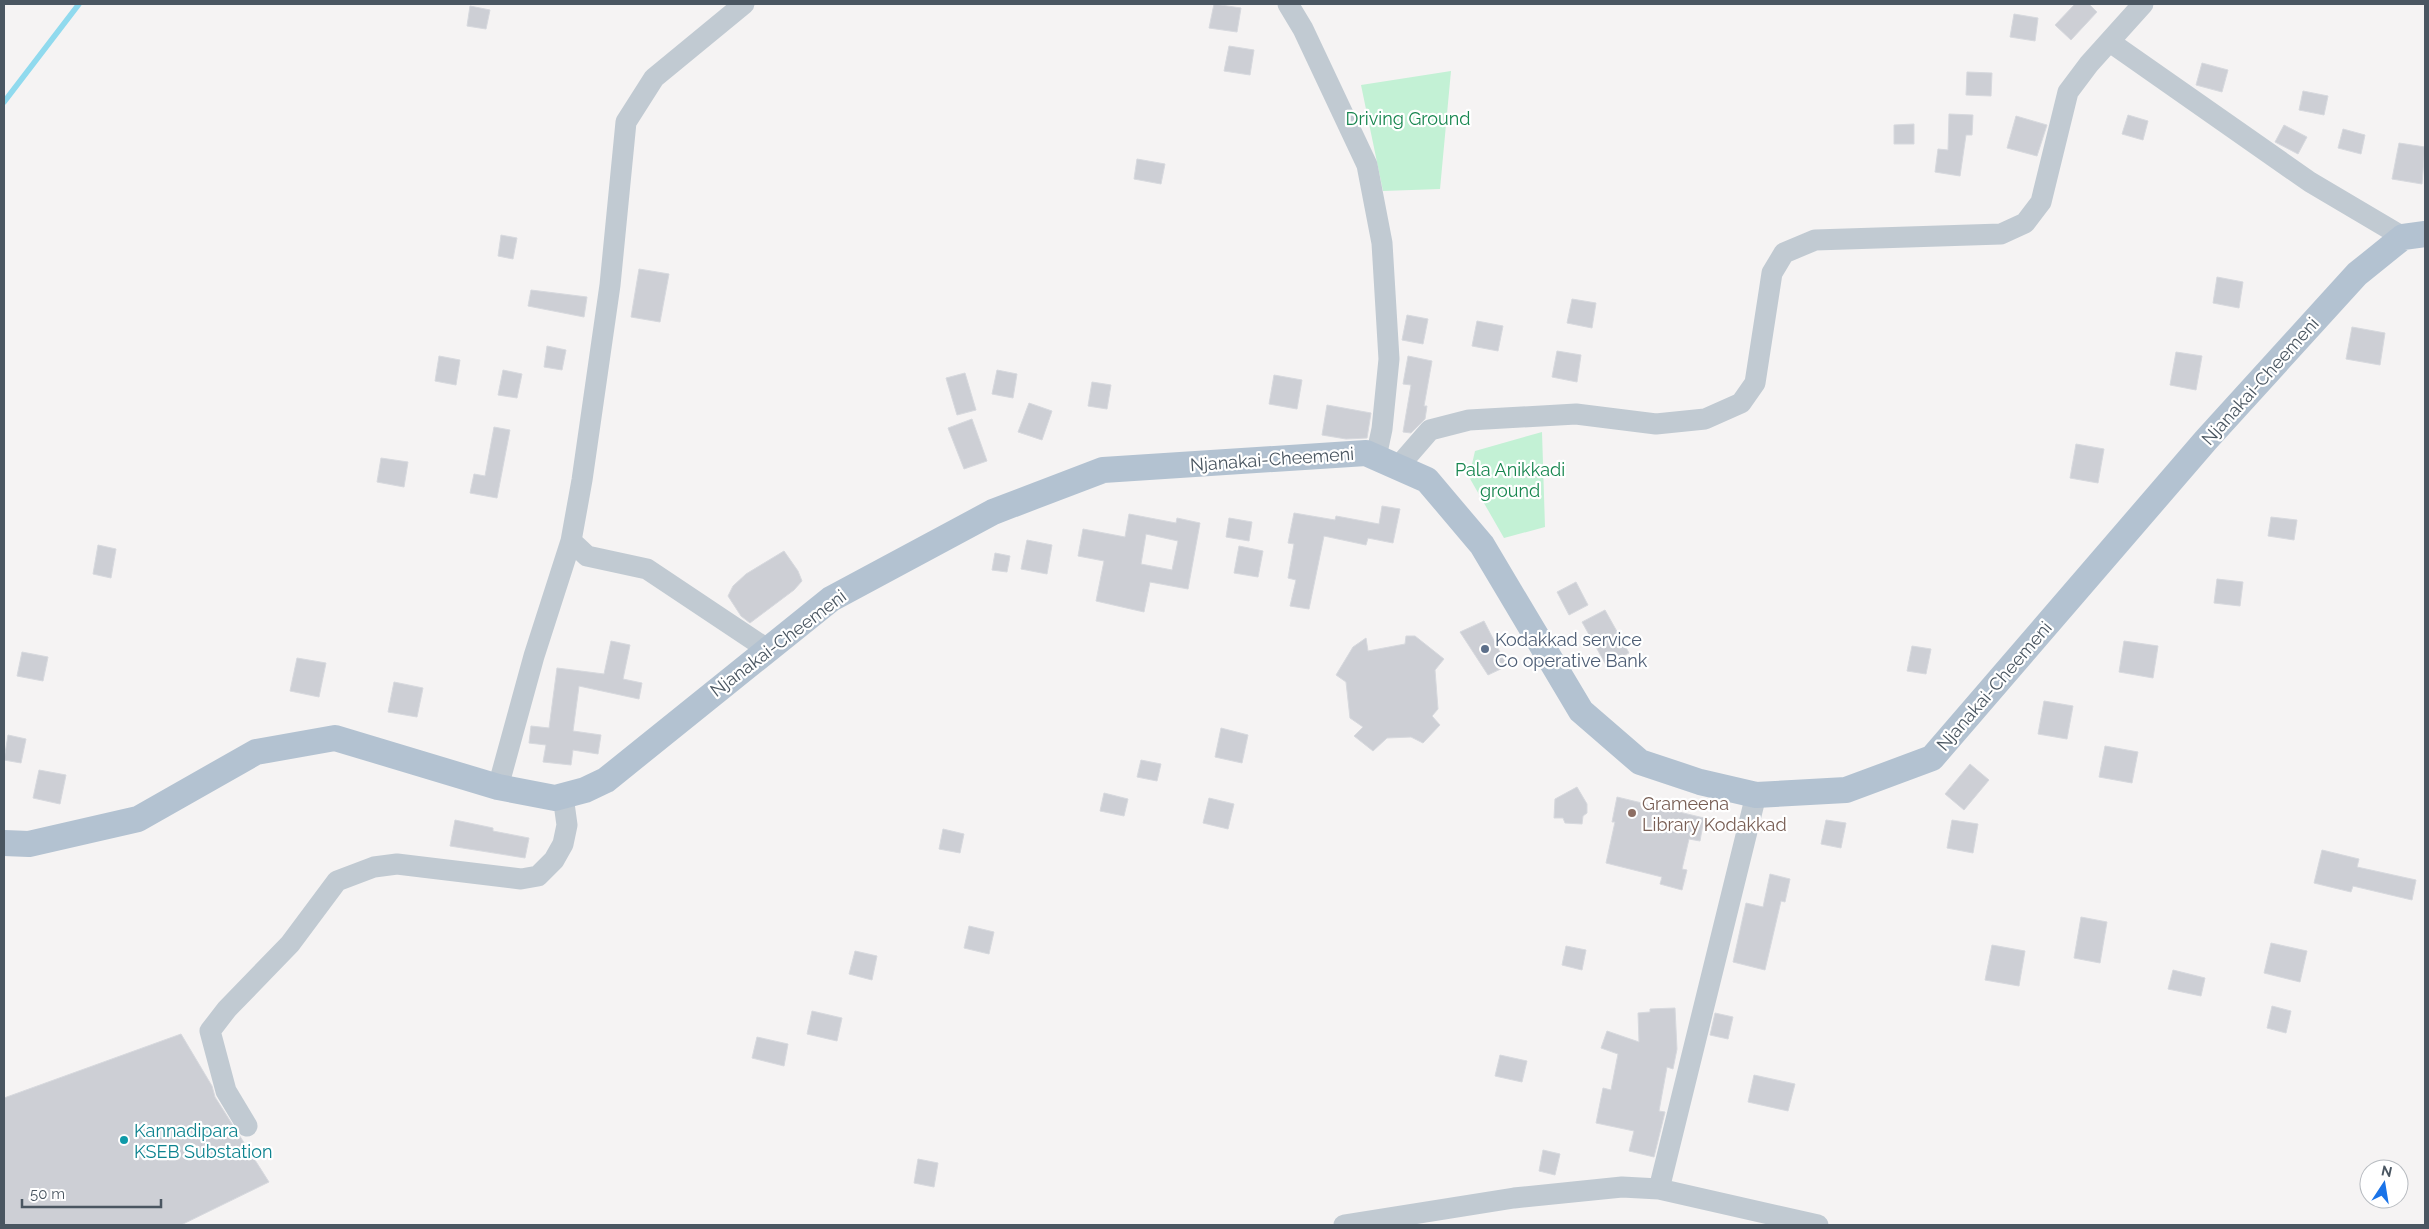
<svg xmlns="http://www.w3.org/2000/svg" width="2429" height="1229" font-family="Raleway,sans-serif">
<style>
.green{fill:#c3f1d5}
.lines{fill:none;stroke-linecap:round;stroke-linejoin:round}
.stream{stroke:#90daee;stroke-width:5.5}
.building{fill:#cdcfd5;stroke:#d7d9de;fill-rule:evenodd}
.minor{stroke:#c1cad2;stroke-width:21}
.major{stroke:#b3c2d1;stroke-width:26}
.service-dot{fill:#5c6f8a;stroke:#fff;stroke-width:2}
.education-dot{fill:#8d6e63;stroke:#fff;stroke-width:2}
.culture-dot{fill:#0f9aa8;stroke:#fff;stroke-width:2}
.labels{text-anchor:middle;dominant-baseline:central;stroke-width:4.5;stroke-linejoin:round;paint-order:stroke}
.park-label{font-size:18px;fill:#17864f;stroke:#fff}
.street-label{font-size:18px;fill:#4a5661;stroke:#fff}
.service-label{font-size:18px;fill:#4e5e75;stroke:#fff;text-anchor:start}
.education-label{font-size:18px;fill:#785e54;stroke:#fff;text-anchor:start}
.culture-label{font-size:18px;fill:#0d838f;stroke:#fff;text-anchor:start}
</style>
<rect width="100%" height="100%" fill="#f5f3f3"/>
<!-- green -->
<path class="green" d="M1451,71L1440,189L1383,191L1361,85Z
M1542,432L1545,527L1504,538L1469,477L1475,451Z"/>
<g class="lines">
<!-- stream -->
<path class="stream" d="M4,102L79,4"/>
</g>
<!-- building -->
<path class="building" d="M1214,4L1241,8L1237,32L1209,28Z
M2075,4H2089L2097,12L2071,40L2055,25Z
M470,6L490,10L486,29L467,26Z
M2014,14L2038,18L2035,41L2010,37Z
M1229,46L1254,50L1250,75L1224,71Z
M2202,63L2228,70L2222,92L2196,85Z
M1967,72L1992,73L1991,96L1966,95Z
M2303,91L2328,96L2324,115L2299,110Z
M1949,114L1973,115L1972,135H1966L1960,176L1935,172L1938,149L1948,150Z
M2128,115L2148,121L2143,140L2122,134Z
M2016,116L2047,125L2037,156L2007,148Z
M1914,124V144H1894V125Z
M2284,125L2307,137L2298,154L2275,142Z
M2343,129L2365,135L2361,154L2338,148Z
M2399,143L2425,147L2422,184L2392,179Z
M1137,159L1165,164L1161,184L1134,179Z
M501,235L517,238L513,259L498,256Z
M639,269L669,274L660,322L631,317Z
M2217,277L2243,282L2239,308L2213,303Z
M531,290L587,297L584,317L528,306Z
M1572,299L1596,303L1592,328L1567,323Z
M1407,315L1428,319L1423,344L1402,340Z
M1477,321L1503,326L1498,351L1472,346Z
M2352,327L2385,333L2380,365L2346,359Z
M547,346L566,350L562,370L544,367Z
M1557,351L1581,355L1577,382L1552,377Z
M2176,352L2202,356L2196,390L2170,385Z
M439,356L460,360L456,385L435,381Z
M1408,356L1432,361L1424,406H1427L1425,419L1411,433L1403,432L1411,385L1403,384Z
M503,370L522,374L517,398L498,395Z
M997,370L1017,374L1013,398L992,394Z
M965,373L976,410L957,415L946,378Z
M1274,375L1302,380L1297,409L1269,404Z
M1092,382L1111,385L1107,409L1088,406Z
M1029,403L1052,411L1042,440L1018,432Z
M1327,405L1371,413L1367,438L1346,439L1322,435Z
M972,419L987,461L964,469L948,428Z
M494,427L510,430L497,498L470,493L474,474L485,476Z
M2076,444L2104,449L2098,483L2070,478Z
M381,458L408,462L404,487L377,482Z
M1382,506L1400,509L1393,543L1368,538L1366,545L1324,536L1309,609L1290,606L1296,580L1288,578L1294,544L1288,543L1294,513L1335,520L1336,516L1379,524Z
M1129,514L1176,523L1177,518L1200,523L1188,589L1150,582L1144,612L1096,601L1104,561L1078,556L1083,529L1125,537ZM1146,534L1178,541L1172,570L1141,564Z
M2271,517L2297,520L2294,540L2268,536Z
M1229,518L1252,522L1249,541L1226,537Z
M1027,540L1052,545L1047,574L1021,569Z
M98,545L116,549L111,578L93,574Z
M1239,546L1263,551L1258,577L1234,573Z
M784,551L798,571L802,581L794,590L750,623L741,616L728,596L733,586L746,574Z
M995,553L1010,556L1007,572L992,570Z
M2217,579L2243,582L2240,606L2214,603Z
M1576,582L1588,605L1569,615L1557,592Z
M1605,610L1629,653L1606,665L1582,622Z
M1484,621L1507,666L1488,675L1460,632Z
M1406,636H1415L1444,659L1435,670L1438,709L1432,716L1440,725L1423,743L1411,737L1387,738L1373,751L1354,736L1363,727L1350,718L1346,682L1336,675L1353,647L1366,638L1368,651L1405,644Z
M611,641L630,645L623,679L642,683L639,699L579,686L573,731L601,735L598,754L573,750L571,765L543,762L546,745L529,743L531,726L549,728L557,668L604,674Z
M2124,641L2158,646L2153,678L2119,672Z
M1912,646L1931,649L1926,674L1907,671Z
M22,652L48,657L43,681L17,676Z
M297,658L326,663L319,697L290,691Z
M394,682L423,688L417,717L388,712Z
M2044,701L2073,706L2067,739L2038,734Z
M1221,728L1248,735L1242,763L1215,757Z
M8,735L26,739L21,763L4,760Z
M2105,746L2138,752L2132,783L2099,777Z
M1141,760L1161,764L1157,781L1137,777Z
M1970,764L1989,780L1964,810L1945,794Z
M39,770L66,775L60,804L33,798Z
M1577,787L1587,804V813L1583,816L1582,824L1565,823L1563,818H1554L1555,799Z
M1104,793L1128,799L1124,816L1100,811Z
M1617,797L1704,818L1700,841L1689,839L1682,869L1687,870L1682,890L1660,884L1662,877L1606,863L1615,822H1612Z
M1209,798L1234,804L1228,829L1203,823Z
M455,820L493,828V831L529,838L525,858L450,846Z
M1826,820L1846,823L1841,848L1821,844Z
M1952,820L1978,824L1973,853L1947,848Z
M943,829L964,834L960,853L939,849Z
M2322,850L2359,859L2357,867L2416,880L2412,900L2353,886L2351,892L2314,883Z
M1770,874L1790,879L1785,902L1781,901L1765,970L1733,962L1746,903L1763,907Z
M2081,917L2107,922L2100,963L2074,958Z
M969,926L994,932L989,954L964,948Z
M2271,943L2307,951L2300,982L2264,973Z
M1992,945L2025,951L2019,986L1985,980Z
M1566,946L1586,950L1582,970L1562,965Z
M855,951L877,956L872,980L849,974Z
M2173,970L2205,978L2201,996L2168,989Z
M2272,1006L2291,1011L2286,1033L2267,1028Z
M1675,1008L1677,1049L1673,1069L1667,1067L1659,1111L1665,1112L1654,1157L1629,1151L1634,1131L1596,1123L1603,1088L1611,1090L1618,1054L1601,1048L1607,1031L1639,1042L1638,1013L1650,1012V1009Z
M812,1011L842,1018L837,1041L807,1034Z
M1715,1013L1733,1017L1728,1039L1710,1035Z
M181,1034L212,1086L215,1097L269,1182L181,1225H4V1098Z
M757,1037L788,1044L784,1066L752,1058Z
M1500,1055L1527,1061L1522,1082L1495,1076Z
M1754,1075L1795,1084L1788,1111L1748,1102Z
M1543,1150L1560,1154L1555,1175L1539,1171Z
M918,1159L938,1163L934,1187L914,1183Z"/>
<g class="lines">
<!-- minor -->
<path class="minor" d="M744,4L654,78L626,122L610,285L582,480L571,541L587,556L647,569L767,649
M1288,4L1303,29L1367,165L1382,243L1389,359L1382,429L1376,457
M2110,42L2310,182L2403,237
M1397,468L1430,430L1469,420L1576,414L1656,424L1705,419L1741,403L1755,383L1772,273L1784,253L1815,240L2001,234L2025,223L2041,202L2068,92L2089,64L2143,4
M498,787L534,656L571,541
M247,1126L226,1091L210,1031L227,1009L290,944L337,881L374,867L397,864L521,879L538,876L554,860L563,844L567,825L563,796
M1659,1189L1756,795
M1344,1225L1514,1198L1622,1187L1659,1189L1818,1225"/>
<!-- major -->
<path class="major" d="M4,843L29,844L138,819L256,752L335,738L498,787L555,798L585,790L606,780L831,599L993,512L1103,470L1366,453L1427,480L1482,545L1581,711L1640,762L1700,782L1756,795L1846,790L1932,758L2206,440L2357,274L2403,237L2425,234"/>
</g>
<!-- markers -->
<circle class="service-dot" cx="1485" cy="649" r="5"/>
<circle class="education-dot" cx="1632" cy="813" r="5"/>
<circle class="culture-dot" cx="124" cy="1140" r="5"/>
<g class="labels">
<!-- park labels -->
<g class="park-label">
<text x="1408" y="118">Driving Ground</text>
<text x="1510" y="469">Pala Anikkadi<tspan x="1510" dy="21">ground</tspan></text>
</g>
<!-- street labels -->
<g class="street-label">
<text transform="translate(2260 381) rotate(-48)">Njanakai-Cheemeni</text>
<text transform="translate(1272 459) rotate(-4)">Njanakai-Cheemeni</text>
<text transform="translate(778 643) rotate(-37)">Njanakai-Cheemeni</text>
<text transform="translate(1994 686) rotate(-49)">Njanakai-Cheemeni</text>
</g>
<!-- service labels -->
<g class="service-label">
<text x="1495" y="639">Kodakkad service<tspan x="1495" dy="21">Co operative Bank</tspan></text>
</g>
<!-- education labels -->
<g class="education-label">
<text x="1642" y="803">Grameena<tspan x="1642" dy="21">Library Kodakkad</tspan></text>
</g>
<!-- culture labels -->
<g class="culture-label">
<text x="134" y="1130">Kannadipara<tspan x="134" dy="21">KSEB Substation</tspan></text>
</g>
</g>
<!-- border -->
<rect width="2429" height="1229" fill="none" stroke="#4a5661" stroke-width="10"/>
<!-- north arrow -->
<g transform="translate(2384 1184) rotate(12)"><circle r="24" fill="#ffffff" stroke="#b7bbc0"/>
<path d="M0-4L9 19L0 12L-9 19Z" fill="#1a73e8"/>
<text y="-8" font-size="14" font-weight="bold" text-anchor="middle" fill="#4a5661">N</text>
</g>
<!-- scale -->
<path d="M22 1199v8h139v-8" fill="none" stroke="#4a5661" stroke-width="2.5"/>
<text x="30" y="1199" font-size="15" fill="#4a5661" stroke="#ffffff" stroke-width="4" paint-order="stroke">50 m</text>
</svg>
